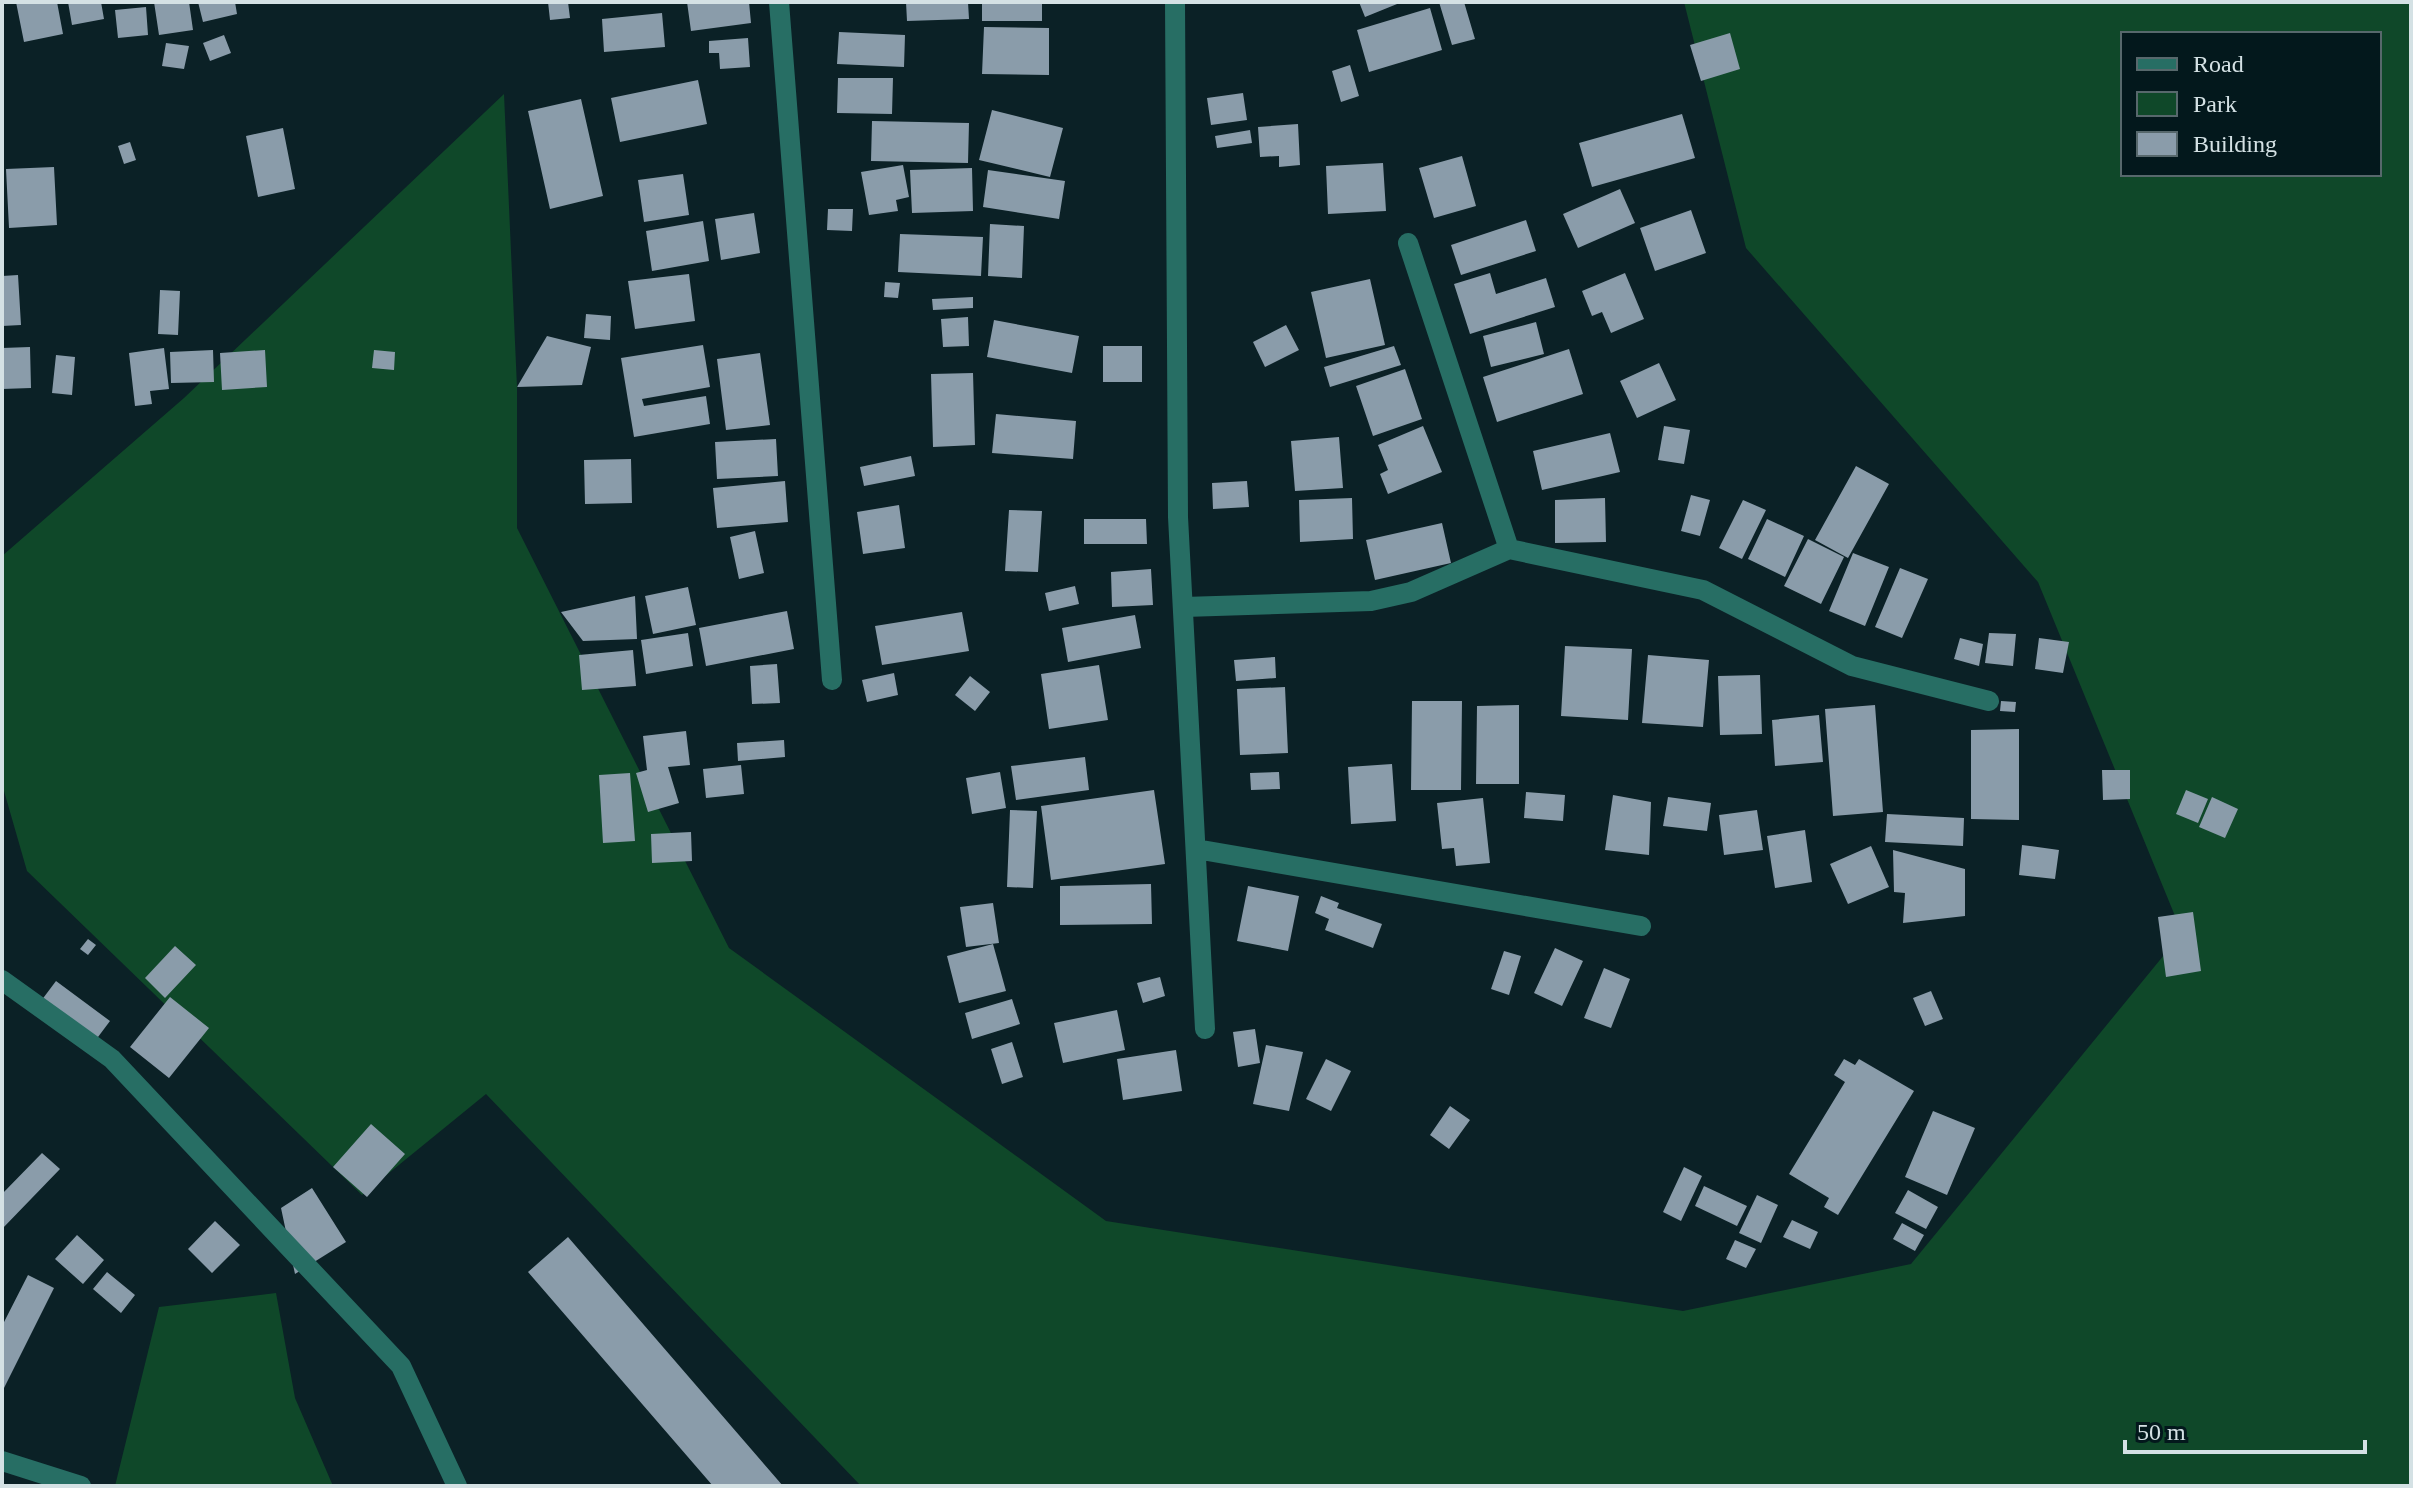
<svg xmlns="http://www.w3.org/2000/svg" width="2413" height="1488" font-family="Georgia,serif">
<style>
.green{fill:#0f4829;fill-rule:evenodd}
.building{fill:#8a9caa}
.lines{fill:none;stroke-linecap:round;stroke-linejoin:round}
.minor{stroke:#276e64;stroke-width:20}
</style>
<rect width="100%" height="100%" fill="#0b2126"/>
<!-- green -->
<path class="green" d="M1684,2H2411V1486H861L486,1094L362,1195L27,871L2,784V556L184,398L504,94L517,387V528L729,948L1106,1221L1683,1311L1911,1264L2182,933L2038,582L1746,248ZM2123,34H2379V174H2123Z
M276,1293L295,1398L333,1486H115L159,1307Z"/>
<!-- building -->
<path class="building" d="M16,2H57L63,34L24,42Z
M68,2H101L104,19L72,25Z
M154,2H189L193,30L159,35Z
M198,2H235L237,14L203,22Z
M548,2H568L570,18L550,20Z
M687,2H749L751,23L691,31Z
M906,2H968L969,19L907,21Z
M982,2H1042V21H982Z
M1359,2H1402L1365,17Z
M1439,2H1464L1475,39L1452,45Z
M146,7L148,35L118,38L115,10Z
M1430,8L1442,50L1369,72L1357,30Z
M662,13L665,47L604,52L602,19Z
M984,27L1049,28V75L982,74Z
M839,32L905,35L904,67L837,64Z
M1730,33L1740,69L1701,81L1690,45Z
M224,35L231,53L210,61L203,43Z
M748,38L750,67L720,69L719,53H709V41Z
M166,43L189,46L184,69L162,66Z
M1350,65L1359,96L1341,102L1332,71Z
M838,78H893L892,114L837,113Z
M698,80L707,124L620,142L611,98Z
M1243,93L1247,120L1211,125L1207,98Z
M581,99L603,196L550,209L528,111Z
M992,110L1063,128L1050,177L979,160Z
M1682,114L1695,158L1592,187L1579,143Z
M872,121L969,123L968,163L871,161Z
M1298,124L1300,165L1279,167V156L1260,157L1258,127Z
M283,128L295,189L258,197L246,136Z
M1250,130L1252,143L1217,148L1215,136Z
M130,142L136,160L124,164L118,146Z
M1462,156L1476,206L1434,218L1419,168Z
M1383,163L1386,211L1328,214L1326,166Z
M903,165L909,197L896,200L898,211L869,215L861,172Z
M54,167L57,225L9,228L6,169Z
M972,168L973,211L912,213L910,170Z
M988,170L1065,181L1059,219L983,207Z
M683,174L689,215L644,222L638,180Z
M1620,189L1635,223L1578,248L1563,214Z
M828,209H853L852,231L827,230Z
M1691,210L1706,253L1655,271L1640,228Z
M754,213L760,253L721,260L715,219Z
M1526,220L1536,251L1461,275L1451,245Z
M703,221L709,261L652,271L646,231Z
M990,224L1024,226L1022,278L988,276Z
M900,234L983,237L981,276L898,272Z
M1490,273L1496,294L1546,278L1555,307L1470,334L1454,284Z
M1625,273L1644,319L1611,333L1602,312L1592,316L1582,291Z
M689,274L695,321L635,329L628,281Z
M18,275L21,325L2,326V276Z
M1370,279L1385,345L1326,358L1311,292Z
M885,282L900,283L898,298L884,297Z
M160,290L180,291L178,335L158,334Z
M973,297V308L933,310L932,299Z
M586,314L611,316L610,340L584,338Z
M968,317L969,346L943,347L941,319Z
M994,320L1079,336L1072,373L987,357Z
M1536,322L1544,354L1491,367L1483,336Z
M1286,325L1299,350L1265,367L1253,342Z
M547,336L591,347L582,385L517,387Z
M703,345L710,387L642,399L644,406L706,396L710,424L634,437L621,358Z
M1103,346H1142V382H1103Z
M1394,346L1401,365L1330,387L1324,367Z
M30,347L31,388L2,389V348Z
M164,348L169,389L150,391L152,404L135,406L129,353Z
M1569,349L1583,394L1497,422L1483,377Z
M213,350L214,382L171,383L170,352Z
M265,350L267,387L222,390L220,353Z
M374,350L395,352L394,370L372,368Z
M760,353L770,425L726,430L717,359Z
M56,355L75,357L72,395L52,393Z
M1659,363L1676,400L1637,418L1620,381Z
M1405,369L1422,419L1373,436L1356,386Z
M973,373L975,445L933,447L931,374Z
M996,414L1076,421L1073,459L992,453Z
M1423,426L1442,472L1388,494L1380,474L1388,470L1378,445Z
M1664,426L1690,430L1684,464L1658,460Z
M1610,433L1620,472L1542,490L1533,451Z
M1339,437L1343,488L1295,491L1291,441Z
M776,439L778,476L717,479L715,442Z
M911,456L915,476L864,486L860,467Z
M631,459L632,503L585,504L584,460Z
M1856,466L1889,484L1848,558L1815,540Z
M785,481L788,522L717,528L713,488Z
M1247,481L1249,507L1213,509L1212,483Z
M1691,495L1710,500L1700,536L1681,531Z
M1352,498L1353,539L1300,542L1299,500Z
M1605,498L1606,542L1555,543V500Z
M1743,500L1766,510L1742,559L1719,548Z
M899,505L905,548L863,554L857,512Z
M1009,510L1042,511L1038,572L1005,571Z
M1084,519H1146L1147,544H1084Z
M1767,519L1804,536L1785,577L1748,559Z
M1442,523L1451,563L1375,580L1366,540Z
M755,531L764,573L739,579L730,537Z
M1808,539L1844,557L1821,604L1784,586Z
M1853,553L1889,567L1865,626L1829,611Z
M1900,568L1928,579L1902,638L1875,627Z
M1151,569L1153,605L1112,607L1111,572Z
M1075,586L1079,604L1049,611L1045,593Z
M688,587L696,625L653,634L645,596Z
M635,596L637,639L583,641L561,612Z
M787,611L794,649L706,666L699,628Z
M962,612L969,651L882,665L875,626Z
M1135,615L1141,648L1068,662L1062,628Z
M688,633L693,666L646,674L641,640Z
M1989,633L2016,634L2013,666L1985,663Z
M1960,638L1983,644L1979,666L1954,659Z
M2039,638L2069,642L2063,673L2035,669Z
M1565,646L1632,649L1628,720L1561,716Z
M633,650L636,686L582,690L579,655Z
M1648,655L1709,660L1703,727L1642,723Z
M1275,657L1276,678L1236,681L1234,660Z
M777,664L780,703L752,704L750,666Z
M1099,665L1108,720L1049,729L1041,674Z
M894,673L898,695L867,702L862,680Z
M1760,675L1762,734L1720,735L1718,676Z
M970,676L990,692L975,711L955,695Z
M1285,687L1288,753L1240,755L1237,689Z
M1412,701H1462L1461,790H1411Z
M2001,701L2016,702L2015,712L2000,711Z
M1519,705V784H1476L1477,706Z
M1875,705L1883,812L1833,816L1825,709Z
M1819,715L1823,762L1775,766L1772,720Z
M2019,729V820L1971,819V730Z
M686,731L690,765L668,767L679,803L648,812L636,773L647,770L643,736Z
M784,740L785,757L738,761L737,743Z
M1085,757L1089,790L1016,800L1011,766Z
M1392,764L1396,821L1351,824L1348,767Z
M741,765L744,794L706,798L703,769Z
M2102,770H2130V799L2103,800Z
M1000,772L1006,808L972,814L966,778Z
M1279,772L1280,789L1251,790L1250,773Z
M630,773L635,841L603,843L599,775Z
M1154,790L1165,864L1051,880L1041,806Z
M2186,790L2208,799L2198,823L2176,814Z
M1526,792L1565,795L1563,821L1524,818Z
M1613,795L1651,802L1649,855L1605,850Z
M1668,797L1711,803L1707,831L1663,826Z
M2212,797L2238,809L2225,838L2199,827Z
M1483,798L1490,863L1456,866L1454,848L1442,849L1437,803Z
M1010,810L1037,811L1033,888L1007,887Z
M1757,810L1763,850L1724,855L1719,815Z
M1887,814L1964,818L1963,846L1885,842Z
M1805,830L1812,882L1775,888L1767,836Z
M691,832L692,861L652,863L651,834Z
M2022,845L2059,850L2055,879L2019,875Z
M1871,846L1889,887L1848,904L1830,864Z
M1893,850L1965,869V916L1903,923L1905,893L1894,892Z
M1151,884L1152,924L1060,925V886Z
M1248,886L1299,896L1288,951L1237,941Z
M1321,896L1339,903L1337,908L1382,924L1373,948L1325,930L1329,919L1315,913Z
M993,903L999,943L966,947L960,907Z
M2193,912L2201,971L2166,977L2158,917Z
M88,939L96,945L88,955L80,949Z
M993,944L1006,991L959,1003L947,956Z
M175,946L196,965L165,998L145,978Z
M1555,948L1583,961L1562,1006L1534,993Z
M1504,951L1521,956L1509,995L1491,989Z
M1604,968L1630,979L1611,1028L1584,1018Z
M1160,977L1165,996L1143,1003L1137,983Z
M56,981L110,1021L95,1041L41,1001Z
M1931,991L1943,1019L1925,1026L1913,998Z
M170,997L209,1028L169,1078L130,1047Z
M1012,999L1020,1024L972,1039L965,1013Z
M1117,1010L1125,1050L1063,1063L1054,1023Z
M1255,1029L1260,1063L1238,1067L1233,1032Z
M1012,1042L1023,1077L1002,1084L991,1049Z
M1266,1045L1303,1052L1289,1111L1253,1104Z
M1176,1050L1182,1091L1123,1100L1117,1059Z
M1326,1059L1351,1071L1331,1111L1306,1099Z
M1844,1059L1855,1065L1859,1059L1914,1091L1838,1215L1824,1207L1829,1198L1789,1174L1845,1082L1834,1075Z
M1450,1106L1470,1120L1449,1149L1430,1135Z
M1933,1111L1975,1128L1947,1195L1905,1177Z
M371,1124L405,1154L367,1197L333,1167Z
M42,1153L60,1169L2,1229V1194Z
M1684,1167L1702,1176L1681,1221L1663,1212Z
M1704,1186L1747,1206L1737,1226L1695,1206Z
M312,1188L346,1242L295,1274L281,1208Z
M1908,1190L1938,1207L1926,1229L1895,1213Z
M1757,1195L1778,1205L1761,1243L1739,1233Z
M1792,1220L1818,1232L1810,1249L1783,1237Z
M215,1221L240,1245L212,1273L188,1249Z
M1902,1223L1924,1235L1915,1251L1893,1239Z
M77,1235L104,1260L83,1284L55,1259Z
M568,1237L783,1486H713L528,1272Z
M1735,1240L1756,1249L1746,1268L1726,1259Z
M107,1272L135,1295L121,1313L93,1289Z
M28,1275L54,1288L2,1392V1326Z"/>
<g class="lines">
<!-- minor -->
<path class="minor" d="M779,2L832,680
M1175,2L1178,517L1205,1029
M1408,243L1509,549
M1184,607L1371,601L1411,592L1509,549L1703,590L1852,666L1989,701
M1196,849L1641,926
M2,980L112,1059L401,1366L457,1486
M2,1461L81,1486"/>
</g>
<!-- border -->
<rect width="2413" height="1488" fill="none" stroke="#d4e1e4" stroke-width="8"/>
<!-- legend -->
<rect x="2121" y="32" width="260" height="144" fill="#03181c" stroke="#57686c" stroke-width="2"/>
<rect x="2137" y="58" width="40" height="12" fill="#276e64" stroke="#57686c" stroke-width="2"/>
<text x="2193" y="72" font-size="24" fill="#d4e1e4">Road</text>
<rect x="2137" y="92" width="40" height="24" fill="#0f4829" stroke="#57686c" stroke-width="2"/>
<text x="2193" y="112" font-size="24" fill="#d4e1e4">Park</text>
<rect x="2137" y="132" width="40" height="24" fill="#8a9caa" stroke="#57686c" stroke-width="2"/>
<text x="2193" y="152" font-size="24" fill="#d4e1e4">Building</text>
<!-- scale -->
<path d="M2125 1440v12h240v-12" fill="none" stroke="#d4e1e4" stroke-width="4"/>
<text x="2137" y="1440" font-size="24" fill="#d4e1e4" stroke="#03181c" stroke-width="6" paint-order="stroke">50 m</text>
</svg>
